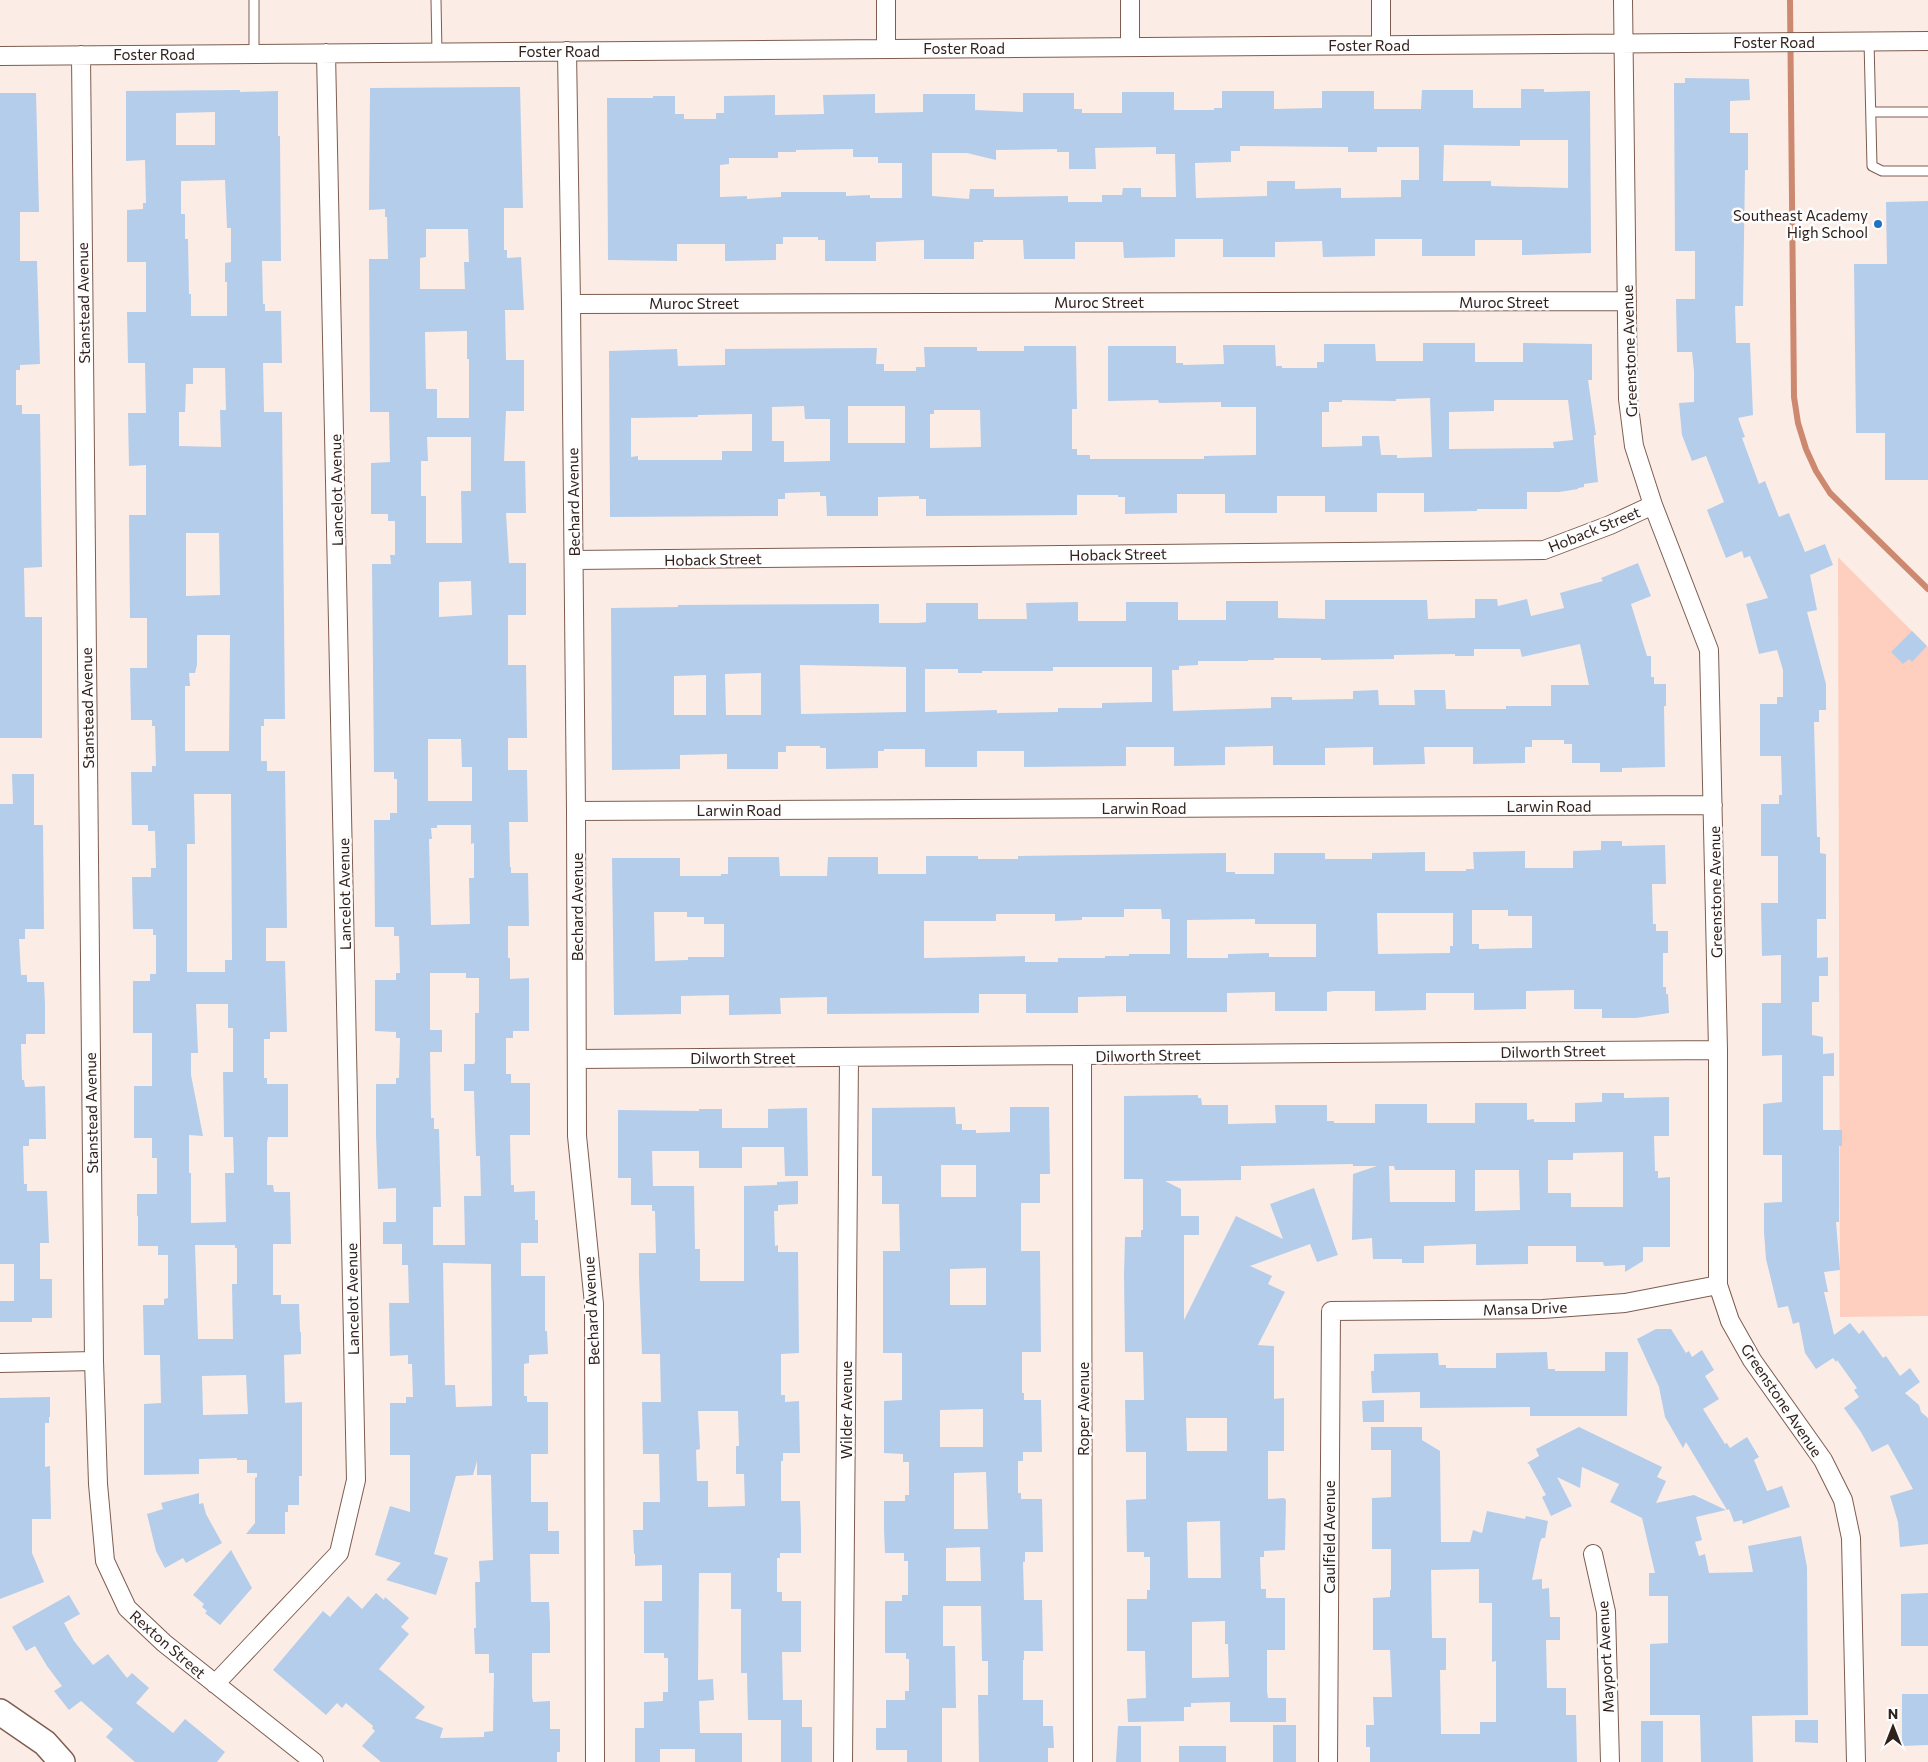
<svg xmlns="http://www.w3.org/2000/svg" width="1928" height="1762" font-family="Commissioner,sans-serif">
<style>
.green{fill:#fecfbe}
.lines{fill:none;stroke-linecap:round;stroke-linejoin:round}
.stream{stroke:#cc8970;stroke-width:6}
.building{fill:#b4cdea;fill-rule:evenodd}
.lane-casing{stroke:#7e5d50;stroke-width:11}
.street-casing{stroke:#7e5d50;stroke-width:20}
.secondary-casing{stroke:#7e5d50;stroke-width:28}
.lane{stroke:#fff;stroke-width:9}
.street{stroke:#fff;stroke-width:18}
.secondary{stroke:#fff;stroke-width:25}
.poi-dot{fill:#1f73c1;stroke:#fdfdfd;stroke-width:2}
.labels{text-anchor:middle;dominant-baseline:central;stroke-width:5;stroke-linejoin:round;paint-order:stroke}
.street-label{font-size:15px;fill:#30211c;stroke:#fdfdfd}
.poi-label{font-size:15px;fill:#30211c;stroke:#fdfdfd;text-anchor:end}
</style>
<rect width="100%" height="100%" fill="#fcece6"/>
<!-- green -->
<path class="green" d="M1838,557L1928,647V1316L1840,1317Z"/>
<g class="lines">
<!-- stream -->
<path class="stream" d="M1790,0L1794,397L1798,423L1806,449L1816,471L1830,493L1928,589"/>
</g>
<!-- building -->
<path class="building" d="M1685,78L1749,79L1750,100L1730,101V133H1748V170H1745L1743,306H1735L1736,343H1750L1753,415L1738,418L1745,437L1742,438L1759,484L1765,481L1779,517L1789,513L1805,552L1825,544L1833,565L1810,575L1817,610L1807,612L1826,684V710H1819V722H1814L1817,837H1820V853L1826,854V919H1817V958L1828,957V976H1819V1002H1812V1035L1823,1037V1054L1834,1053V1076H1823V1130H1842V1146H1839V1222H1836L1840,1270L1824,1272L1828,1292H1824L1834,1335L1850,1323L1859,1334L1863,1330L1883,1358L1886,1356L1900,1376L1910,1368L1920,1382L1905,1393L1919,1405L1921,1412L1928,1418V1544L1900,1547L1898,1522L1890,1496L1913,1489L1888,1444L1872,1452L1861,1432L1844,1408L1859,1397L1854,1390L1857,1388L1837,1360L1836,1362L1833,1358L1816,1369L1805,1353L1799,1322L1793,1324L1788,1306L1778,1308L1766,1259L1764,1232V1203L1782,1202V1155H1763V1104L1782,1102V1055L1762,1056V1003H1781V955L1762,956L1761,903H1778V856H1761V804H1779V795H1782L1781,756H1760V704H1777V697H1783V670L1777,650L1759,654L1746,604L1768,598L1750,556L1744,558L1742,551L1726,558L1707,510L1724,502L1706,456L1692,461L1682,435L1679,403L1694,402V371L1692,352H1677L1676,299H1695V251H1675L1674,83H1685Z
M520,87L523,208H504V250H507V258L521,257L524,310H505L506,360H524V411H506L504,461H525L526,513H506L509,563H526V615H508V665H526L527,738H508V770H527L528,822H509L510,867H511V873H528L529,926H508V958H510V979L529,978V1031H513V1038H506V1074H511V1083H530V1135H510L511,1185H514V1192L535,1191V1220H538V1243H521V1276H545V1331H547L548,1354L529,1355V1363L524,1364V1396H527V1402H548V1454H531V1502H548V1531H559V1554H530L531,1602H549L550,1624V1653H532V1696L533,1702L550,1701V1729H560V1752H557V1762H381L362,1746L375,1731L372,1728L373,1726L346,1703L342,1708L337,1703L326,1715L273,1670L323,1611L330,1617L348,1596L362,1609L376,1593L384,1600L385,1597L409,1618L401,1627L409,1634L379,1669L425,1707L415,1718L443,1728L440,1738L484,1737V1732L493,1731L494,1673H489V1654H475L474,1628H476L475,1582H480L479,1561L493,1560L491,1475H477V1461L473,1475L456,1476L434,1554L448,1558L436,1595L386,1580L401,1563L375,1555L390,1506L410,1512V1455H390V1403H406V1397H413L412,1364H408V1355L390,1356L389,1303H409L408,1265H402V1244H383V1222H396V1188L378,1189L376,1136V1084H396V1078H399L400,1038H396V1032L375,1031V980H396V973H400L399,936H394V927H375L374,820H390V813H397V779H394V772H374L372,564H391L390,555H395V521H388V514H371V463L390,462L389,412H370L369,259H388L387,217H385V209L369,210L370,88ZM426,229H468L469,262H464L465,289H420V258L426,257ZM467,331V359H469V418H437V389H426L425,332ZM427,437H471V491H461L462,543H426V496H421V461H428ZM471,581L472,615L439,617V582ZM428,739H461L462,767H472V801H428ZM437,825H471V844L474,843V878H469L470,924L431,925L429,839H432L431,828H437ZM430,973H466V978H479V1013H475V1062L474,1064H464V1091H474L476,1156H480L481,1196H464L465,1245H433V1207H441L439,1129H434V1118H431L430,1052H442V1030H430ZM443,1263L491,1264L492,1406L456,1407L455,1385H445Z
M1521,89H1544V92L1590,91L1591,253L1522,255V240H1475V256H1422V239H1375V256L1323,257L1322,241L1275,242V257H1223V239H1175V257L1124,258L1123,242H1075V259H1024L1023,240H983V242H974V259H924V240L876,242V261H825V240H818V237H783V244H776V260L725,261V244H677V261L608,260L607,98H653V96H675V114H684V119H716V113H724V96L775,95V115L824,114L823,95L875,94V113L923,112V94H975V110L1023,112V93H1074V109H1082V113H1122V92H1174V110H1214V108H1222V91H1274V109L1322,108V91H1374V109H1421L1422,90H1473V108H1521ZM1520,140H1568V188L1491,186V181H1443L1444,145L1520,146ZM1240,146L1348,147V152H1377V147H1419V180H1401V197L1341,198V188L1295,189V181H1267V196L1196,198L1195,163L1231,162V151H1240ZM1156,147V154H1175L1176,197H1141V188H1123L1122,195H1102V202H1068V196L994,197V189H970L969,199L932,196V153H967L996,160V150L1057,149V152H1069V169H1096L1095,148ZM853,149V157H878V163H902V198H870V195L846,196V192H781V197L747,199V196L720,197V165L729,164V158H778V152H796V150Z
M240,90V92L278,91V136H280L281,261H262L263,304H265V311H281L282,363H263L264,412H282L285,719H264V726H261V761H267V771H285L287,928H266V961H285L287,1032H270V1039H264V1078H267V1084H288V1137H268L267,1143V1185H273L274,1192H290L291,1244H273V1295H281V1304H299L300,1332H301V1354L284,1355L285,1403L302,1402V1476H299V1505H288V1512H285V1534H246L255,1523V1478L257,1477V1473H247V1460H237V1458L199,1459V1474L144,1475V1404L161,1403L160,1355H144L143,1305H164V1299L168,1298V1255H158V1246H138V1216H137V1194H157V1158H152V1138H134V1086H152V1033H133V981H150V974H156V935H153V929H133L132,877H151V868H156L155,831H148V825H132L131,772H152V766H156L155,726H152V720H131L130,668H147V618H130L129,515H146V465L129,466L128,413H146L145,363H128L127,312H146V262H127V210L143,209V203H146L145,160L126,161V91ZM215,112V145H176V113ZM225,180L227,228H231V262L225,263V282H227V316H191V294H189L188,239H185V214H181V181ZM193,368H225L226,410H220L221,447L179,446V412H185L186,384H193ZM186,533H219L220,595L186,596ZM197,635H230L229,751H185V686H190L189,673H195L197,665ZM194,794H231L232,960H225V972H187V844H195ZM196,1004H228V1028H233V1072H223L224,1137H233L234,1173H225L226,1222L191,1223V1173H189V1135L203,1136L191,1075V1053H198ZM195,1245H235V1248H237V1284H232L233,1339H198ZM246,1375L248,1414L203,1415L202,1376Z
M0,93H36L39,212H20V261H37L40,364L20,365V370H16V405H22V414H40L42,567L24,568L25,617H42V738H0Z
M1928,201V480H1885V433H1856L1854,264H1887L1886,202Z
M1423,343H1475V362H1523V343L1592,344V380H1588L1596,435H1594V441L1598,482L1584,484V487L1578,488V489L1559,492H1527V509H1477V511L1424,512V493H1377V512H1325V496H1277V513H1225V494H1177V513L1125,514V497H1118V495H1077V515L926,516V499H919V496L878,497V516H827L826,496H820V492L785,493V499H778V516L610,517L609,351L677,349L678,366L725,365V349L877,348L876,364H884V371H916V367H925L924,347H977V351H1024V346H1076L1077,409H1072V449H1077V455H1090V459H1204V456L1256,455V407H1221V402L1159,403L1158,400L1108,401V346H1176V363H1183V365L1224,364L1223,345H1275L1276,366H1282V368H1317V362H1324V344H1375L1376,361H1423ZM1430,398L1432,457L1397,458V455H1381L1379,436H1362V446L1322,447V412H1329V402H1342V400L1396,401V399ZM1494,400H1568L1573,440L1553,442L1554,448L1449,449V412L1494,411ZM804,406L805,419H830V461L784,462V441H772V407ZM848,406H905V443H848ZM934,410H980L981,447L930,448V414H934ZM752,414V451H722V460H638V456L631,457V418L698,417V415Z
M1638,563L1651,596L1631,604L1647,656H1651V677H1654V684H1666V706H1664L1665,767L1622,768V772H1600V763H1572V744H1564V740H1532V747H1525V763L1473,764V747H1424L1425,764L1373,765V747L1325,748V765H1273V746L1225,747V765L1174,766V747H1126V766L1024,767V751H977V767H925V749H884V751H878V768L826,769V748H820V746H786V752H778V769H727V754L680,755V769L612,770L611,608L678,607V605L879,604V623H918L926,622V603H978V619H1027L1026,603L1078,602V621H1126V602H1178V620H1226V601H1278V618L1325,619V600H1427L1428,619L1475,618V599H1497L1498,606L1527,599L1531,616L1564,608L1560,593L1603,581L1601,578ZM1580,644L1589,685H1551V706H1506V709H1446L1445,690H1414L1415,705H1379L1378,690L1353,691V699L1292,700V697H1271V708L1173,711L1172,670H1179V666L1198,665V661H1248V660H1274V658H1321V660L1394,659V655L1455,654V656H1474V649H1520L1522,657ZM800,665L906,667V712L801,714ZM1053,667H1152V702L1102,703V708H1058V712L997,713V710L925,712V669H958V673H982V671H1053ZM761,673V715H726L725,674ZM706,675V715H674V676Z
M1912,631L1927,646L1912,662L1909,659L1903,664L1891,652Z
M12,774H34V825H43L44,929H25V939H19L21,975H27V982H44L45,1004V1034H26V1044H21L22,1080H24L25,1087L45,1086L46,1139H29V1146H23L24,1184H27V1191H47L49,1243H40V1279H52V1318H32V1322H0V1301H14V1264H0V804H13Z
M1601,841H1622V846L1665,845L1666,884H1652L1653,924H1656V931H1668V953H1663V987H1666V994H1668L1669,1013L1636,1018H1602V1009H1574V990L1526,991V1009L1474,1010V993H1426V1010L1375,1011V991H1334L1327,992V1011H1275V992L1227,993V1012H1126V996L1078,997V1013H1026V994H979V1013L827,1014V997L780,998L781,1014L729,1015V995L681,996V1014L614,1015L612,858H680V876H721V874H728V857H779L780,876H827L828,857H878V874H926V856H978V859H1018V856L1226,853V872H1235V874H1274V853H1325V859H1372V853L1425,852V871H1466V869H1474L1473,852L1525,851V868H1573V851L1601,850ZM1124,909H1161L1162,919H1170V954H1129V956H1105V958H1058V962H1025V956L924,958V921H996V914H1055V921L1082,920V917H1124ZM1472,910H1508V916H1532V948L1479,949V944H1472ZM654,912H687V917H704V924H724V957H688V960L655,961ZM1377,913H1453V946H1450V953L1378,954ZM1255,919V924H1316V957H1269V953L1228,954V958H1187V920Z
M1602,1093H1624V1098L1669,1097V1136H1654L1655,1171H1658V1178L1670,1177V1247H1643V1261L1625,1272V1265L1604,1266L1603,1262H1576V1246H1528V1264L1476,1265V1244L1424,1246V1263H1402V1259H1373L1372,1238L1352,1240L1353,1174L1377,1166H1353V1164L1241,1166V1180L1165,1181L1181,1189V1216H1199V1235H1184V1320L1236,1216L1283,1239L1270,1204L1314,1188L1338,1255L1317,1262L1310,1244L1250,1266L1272,1276L1268,1284L1285,1292L1258,1345L1274,1346V1399L1284,1398V1451H1268V1499L1284,1498L1286,1500L1285,1550L1264,1551V1557H1260L1261,1589H1266V1598H1285V1650H1267V1691L1268,1698H1286V1722H1230V1702L1191,1703V1707H1184V1721L1128,1722L1127,1699L1146,1698L1145,1651H1127V1599H1147V1590H1150V1557H1144V1552H1127L1126,1500L1146,1499V1452H1126L1125,1400H1144L1143,1352H1125L1124,1275L1125,1237H1141V1230H1143V1179H1124V1096L1198,1095V1098H1201L1202,1105H1228V1124L1276,1123L1275,1105H1327V1121H1334V1123H1375V1104H1427V1123H1475V1103H1527V1120L1534,1119V1122H1575V1103L1602,1102ZM1623,1152V1207H1571V1193H1548V1160H1573V1153ZM1389,1166H1394L1395,1170H1455V1202H1390ZM1475,1170H1519L1520,1210L1475,1211ZM1186,1418H1227V1451H1187ZM1220,1521L1221,1578H1188L1187,1522ZM1225,1621V1644H1228L1229,1677L1192,1678V1622Z
M955,1107L956,1124H962V1130H976V1133L1010,1132V1107H1049L1050,1174H1040V1203H1021V1251H1040L1041,1352H1022V1393H1024V1400H1041L1042,1452H1023V1461H1018V1493H1021V1499H1042L1043,1552H1025V1562H1023L1024,1600H1042L1043,1651H1024V1660H1023V1700H1043V1726H1053L1054,1748H1048V1762H979L978,1695H988V1661H982L981,1606H943V1646H955L956,1708H942V1762H907V1750H876V1728H886V1700H905V1691H909V1659H906V1653H885V1601H902V1595H908V1561H904V1553H885L884,1530V1501H905V1495H909V1462H903V1454L884,1453V1401L902,1400V1353H883V1251H900L899,1204H882V1176H872V1108ZM941,1165H976V1197H941ZM986,1268V1305H950V1269ZM983,1409V1447H940V1410ZM986,1472L988,1529H954V1473ZM980,1547L981,1581H946V1548Z
M807,1108L808,1176H785L784,1147H742V1168H699V1151H652L653,1186H694L695,1249H700V1281H744V1186L777,1185V1182L798,1181V1204L778,1205V1211H774L775,1246L778,1245V1252H798L799,1353L781,1354V1395H785V1402L799,1401L800,1453H783V1461H781V1501H800L801,1530V1553H780V1558H777V1592H782V1601H801V1652H782L783,1700H802V1727H812V1762H781V1720H748L747,1673H741V1609H731V1573H699L698,1680L713,1679L714,1700L699,1701L700,1733H742V1762H695V1749H660V1762H635V1728H644V1702L663,1701V1692H668V1658H664V1653H644V1601H662V1565L635,1566V1554H634L633,1530H643V1502H660L659,1454H643L642,1402H661L660,1354H642L639,1275V1253H656L655,1211H652V1205H631V1178H618V1110L699,1111V1109H722V1128H768V1109ZM698,1411H738L739,1446H736V1474H744L745,1506L708,1507V1481H697L696,1450L700,1449Z
M1656,1329H1671L1686,1353L1689,1351L1692,1357L1702,1350L1714,1370L1705,1376L1719,1399L1703,1409L1725,1444L1727,1443L1730,1448L1747,1437L1759,1457L1754,1460L1767,1491L1782,1486L1790,1507L1743,1524L1742,1520L1734,1522L1729,1509L1727,1510L1686,1442L1683,1448L1665,1417L1659,1387L1637,1339Z
M1547,1352L1548,1369H1555V1371H1605V1352H1628L1627,1416H1530V1407L1420,1408V1392L1372,1393L1371,1371H1374V1354L1438,1353L1439,1365H1446V1368H1496V1353Z
M50,1397V1417H49V1423H45V1467L50,1466L51,1519H32V1553L44,1582L0,1599V1398Z
M1384,1400V1422H1363L1362,1401Z
M1371,1427H1422V1440L1440,1451L1441,1542H1470L1473,1530L1482,1533L1487,1511L1525,1519L1526,1516L1548,1521L1545,1538H1542L1540,1542L1532,1580L1542,1579V1589L1549,1588L1550,1617H1560V1640H1546L1547,1688H1566V1715H1576L1577,1762H1370V1747H1366V1725H1374L1373,1697H1392L1390,1650H1373V1598L1390,1597V1590H1391V1549H1372V1498L1391,1497V1450H1371ZM1479,1569V1603H1492V1662L1496,1661V1722H1480V1734H1441L1440,1670H1446V1638H1432L1431,1570Z
M1579,1427L1662,1467L1657,1477L1666,1481L1656,1503L1694,1495L1726,1510L1696,1517L1702,1540L1695,1542L1699,1556L1705,1554L1709,1573L1753,1572L1748,1546L1801,1536L1807,1567L1808,1715L1752,1716L1753,1762H1701L1700,1715H1650V1644L1668,1643V1596H1649V1573H1655L1642,1518L1610,1502L1619,1484L1582,1467L1580,1488L1557,1477L1572,1506L1551,1516L1542,1497L1546,1495L1529,1464L1527,1463L1539,1456L1536,1449Z
M199,1493V1504L203,1503L206,1514L222,1543L186,1563L183,1558L165,1568L156,1551L147,1514L163,1509L161,1503Z
M231,1550L252,1588L220,1625L205,1613L207,1611L202,1607L204,1604L193,1595Z
M1928,1593V1646H1901V1594Z
M69,1595L80,1614L64,1623L74,1641L93,1665L108,1654L127,1678L132,1673L149,1688L136,1703L173,1733L185,1719L225,1752L217,1762H135L106,1737L113,1729L81,1701L69,1710L54,1691L62,1686L47,1666L35,1646L26,1651L12,1627Z
M1902,1694H1928V1745L1902,1746Z
M1795,1720H1818V1743L1795,1742Z
M1641,1721H1663V1762H1641Z
M1273,1725H1296V1762H1273Z
M1118,1726H1141V1762H1116Z
M1179,1746H1226V1762H1179Z"/>
<g class="lines">
<defs>
<path id="lane" d="M254,0V53
M436,0L437,52
M1869,41L1872,166L1882,171H1928
M1871,112H1928"/>
<path id="street" d="M886,0V49
M1130,0V47
M1381,0V45
M1623,0L1628,399L1634,446L1653,505L1709,650L1718,1050V1285L1730,1321L1752,1360L1823,1460L1843,1500L1851,1538L1856,1762
M567,51L571,304L576,811L577,1136L594,1304L595,1762
M81,55L94,1361L98,1484L105,1561L127,1608L164,1643L314,1762
M0,56L1928,41
M571,304L1627,301
M574,560L1544,550L1610,525L1653,505
M576,811L1713,805
M1082,1056L1083,1762
M577,1059L1718,1050
M0,1363L94,1361
M1593,1554L1606,1612L1610,1762
M215,1684L339,1553L356,1480L326,53
M843,1762L849,1058
M1328,1762L1331,1311L1543,1309L1625,1303L1718,1285"/>
<path id="secondary" d="M0,1712L45,1743L62,1762"/>
</defs>
<!-- lane casing -->
<use href="#lane" class="lane-casing"/>
<!-- street casing -->
<use href="#street" class="street-casing"/>
<!-- secondary casing -->
<use href="#secondary" class="secondary-casing"/>
<!-- lane -->
<use href="#lane" class="lane"/>
<!-- street -->
<use href="#street" class="street"/>
<!-- secondary -->
<use href="#secondary" class="secondary"/>
</g>
<!-- markers -->
<circle class="poi-dot" cx="1878" cy="224" r="5"/>
<g class="labels">
<!-- street labels -->
<g class="street-label">
<text x="1774" y="42">Foster Road</text>
<text x="1369" y="45">Foster Road</text>
<text x="964" y="48">Foster Road</text>
<text x="559" y="51">Foster Road</text>
<text x="154" y="54">Foster Road</text>
<text x="1099" y="302">Muroc Street</text>
<text x="1504" y="302">Muroc Street</text>
<text transform="translate(83 303) rotate(-91)">Stanstead Avenue</text>
<text x="694" y="303">Muroc Street</text>
<text transform="translate(1629 351) rotate(-92)">Greenstone Avenue</text>
<text transform="translate(336 490) rotate(-91)">Lancelot Avenue</text>
<text transform="translate(573 502) rotate(-91)">Bechard Avenue</text>
<text transform="translate(1594 529) rotate(-22)">Hoback Street</text>
<text transform="translate(1118 554) rotate(-1)">Hoback Street</text>
<text transform="translate(713 559) rotate(-1)">Hoback Street</text>
<text transform="translate(87 708) rotate(-91)">Stanstead Avenue</text>
<text x="1549" y="806">Larwin Road</text>
<text x="1144" y="808">Larwin Road</text>
<text x="739" y="810">Larwin Road</text>
<text transform="translate(1715 892) rotate(-91)">Greenstone Avenue</text>
<text transform="translate(344 894) rotate(-91)">Lancelot Avenue</text>
<text transform="translate(577 907) rotate(-90)">Bechard Avenue</text>
<text transform="translate(1553 1051) rotate(-1)">Dilworth Street</text>
<text transform="translate(1148 1055) rotate(-1)">Dilworth Street</text>
<text x="743" y="1058">Dilworth Street</text>
<text transform="translate(91 1113) rotate(-91)">Stanstead Avenue</text>
<text transform="translate(352 1299) rotate(-91)">Lancelot Avenue</text>
<text transform="translate(1525 1308) rotate(-2)">Mansa Drive</text>
<text transform="translate(591 1311) rotate(-93)">Bechard Avenue</text>
<text transform="translate(1782 1400) rotate(56)">Greenstone Avenue</text>
<text transform="translate(1083 1409) rotate(-90)">Roper Avenue</text>
<text transform="translate(846 1410) rotate(-90)">Wilder Avenue</text>
<text transform="translate(1329 1537) rotate(-90)">Caulfield Avenue</text>
<text transform="translate(168 1644) rotate(41)">Rexton Street</text>
<text transform="translate(1605 1657) rotate(-93)">Mayport Avenue</text>
</g>
<!-- poi labels -->
<g class="poi-label">
<text x="1868" y="215">Southeast Academy<tspan x="1868" dy="17">High School</tspan></text>
</g>
</g>
<!-- north arrow -->
<g transform="translate(1893 1727)" stroke="#fdfdfd" stroke-width="4" paint-order="stroke">
<path d="M0-4L9 19L0 12L-9 19Z" fill="#30211c"/>
<text y="-8" font-size="14" font-weight="bold" text-anchor="middle" fill="#30211c">N</text>
</g>
</svg>
